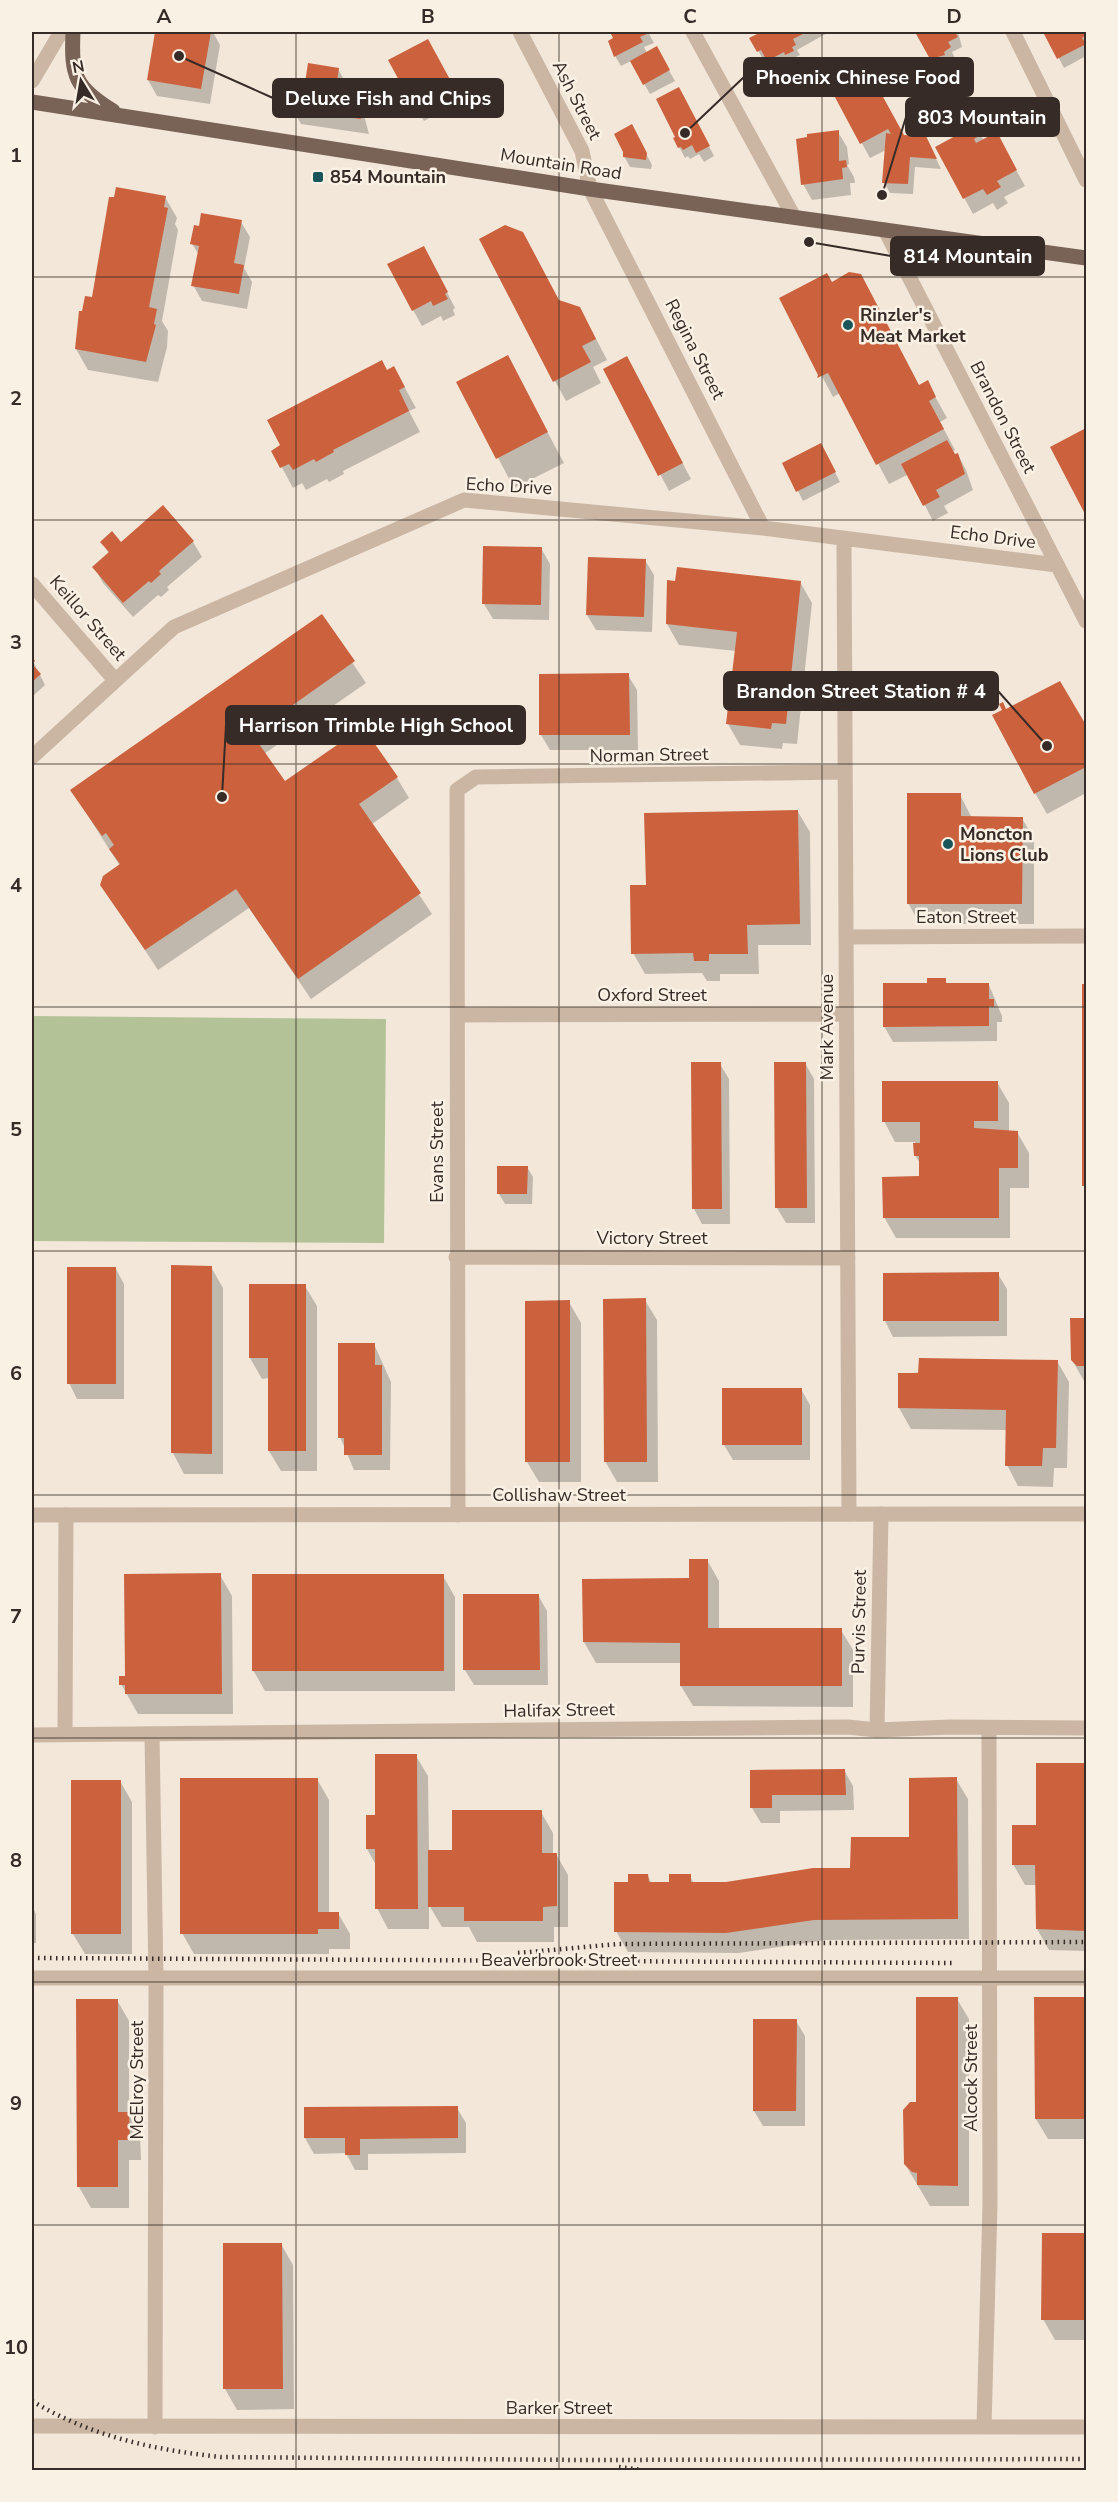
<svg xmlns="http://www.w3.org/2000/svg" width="1118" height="2502" font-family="'Nunito Sans',sans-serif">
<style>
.green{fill:#b4c298}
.shadow{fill:#0003}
.building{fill:#cc613e}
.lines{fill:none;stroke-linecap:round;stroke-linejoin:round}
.minor{stroke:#cbb6a4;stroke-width:15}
.tertiary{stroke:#cbb6a4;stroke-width:15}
.primary{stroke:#796256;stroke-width:15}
.rail{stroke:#362b26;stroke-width:4.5;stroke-dasharray:1.5 4.5;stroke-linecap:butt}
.grid{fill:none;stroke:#362b26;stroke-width:1.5;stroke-opacity:0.55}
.poi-dot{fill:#1a5559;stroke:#faf1e5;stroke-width:2}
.labels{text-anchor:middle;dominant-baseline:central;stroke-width:5;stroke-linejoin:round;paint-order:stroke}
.street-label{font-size:18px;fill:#362b26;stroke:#faf1e5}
.poi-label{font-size:18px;font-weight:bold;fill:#362b26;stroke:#faf1e5;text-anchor:start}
.leader{fill:none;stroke:#362b26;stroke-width:2}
.callout-dot{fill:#362b26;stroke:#faf1e5;stroke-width:2}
.callout{fill:#362b26;stroke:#362b26;stroke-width:2}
.callout-label{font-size:20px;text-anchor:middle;font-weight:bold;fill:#fff}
.neatline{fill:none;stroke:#362b26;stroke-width:2}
.grid-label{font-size:20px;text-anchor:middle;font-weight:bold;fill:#362b26}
</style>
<rect width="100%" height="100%" fill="#f2e7d9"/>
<!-- green -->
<path class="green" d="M32,1016L386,1019L384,1243L32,1241Z"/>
<!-- shadow -->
<path class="shadow" d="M156,32H213L220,45L210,104L157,96L148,80Z
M612,32H648L654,43L644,47L647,53L656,48L675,81L650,94L631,61L621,66L615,56V38Z
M764,32H829L797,50L800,55L796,57L798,61L792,64L791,61L774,70L767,59L764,61L751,38Z
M917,32H958L962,47L952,52L955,58L949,65L937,68Z
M1051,32H1086V56L1064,68L1046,34Z
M436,56L460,101L424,121L390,61Z
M338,69L347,85L346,91L352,92L362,108L369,134L301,124L292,108L306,85Z
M831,87L903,136L931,148L941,169L915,167L913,194L890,193L884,182L886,150L870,158Z
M684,98L714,156L704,162L699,154L690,159L688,156L685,158L675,139Z
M978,130L984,141L1005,150L1025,186L1004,197L1008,203L997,210L993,203L973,214L937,148Z
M838,132L847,147L849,164L847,165L854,177L855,183H850L851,195L812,200L803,184L809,139Z
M637,136L652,165L651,169L630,167L624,156Z
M165,197L177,218L175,224L178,230L162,321L168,331L167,347L158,382L88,370L76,349L94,299Z
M241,222L250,237L244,268L252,282L247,309L202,301L193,285L199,255L192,244Z
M432,263L455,308L453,310L455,315L443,321L441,316L422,326L413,310Z
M832,284L919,387L927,382L947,418L940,422L955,450L952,452L955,456L958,455L966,470L973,490L944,506L948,513L933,521L909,474L889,484L840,393L833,397L781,299Z
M560,302L591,329L607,360L593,367L601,383L566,401L555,381Z
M507,357L564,463L514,488L458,382Z
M394,368L416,408L409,411L420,432L343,471L344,474L329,482L327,479L306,490L302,483L293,488L273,451Z
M605,369L635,373L691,479L669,491Z
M1086,430V513L1052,447Z
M826,455L840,482L803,501L798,491Z
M102,542H193L202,557L167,587L169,590L161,597L158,595L133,617L103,583L94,567L109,554Z
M541,548L550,564L549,620L493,619L484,604Z
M645,560L654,575L652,632L596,630L587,615Z
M800,582L812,603L797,744L783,743L782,749L740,745L728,724L736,651L679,645L667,624Z
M321,616L366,683L264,754L285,784L397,778L409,798L372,824L432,914L311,999L249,908L158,970L102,885L120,866L72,791Z
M32,659L45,685L32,697Z
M628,675L637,690L638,750H550L541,735Z
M1059,683L1086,730V793L1047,814L1035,793L1005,710Z
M960,795L972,818H1022L1034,839V924H920L908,903Z
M798,812L810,832L811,945H758L759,974H720V981H707L702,973L645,974L633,953L647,886Z
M945,980L948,985H989L1002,1016V1022H997V1041L893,1042L884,1026L928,985Z
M1084,985H1086V1190L1084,1186Z
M805,1063L814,1079L815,1223H786L777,1208Z
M720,1064L729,1079L730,1224H702L694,1209Z
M997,1082L1009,1103V1132H1017L1029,1153V1188H1010V1238H896L884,1217L921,1178V1165L915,1155V1142H895L884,1121Z
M527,1167L533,1177L532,1204H505L499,1194Z
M211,1267L223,1288V1474H184L173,1453Z
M116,1269L124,1284V1399H77L69,1383Z
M884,1274H998L1007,1289V1336L893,1337L885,1321Z
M305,1286L317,1306V1471H281L269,1451V1378L262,1379L250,1358Z
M645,1300L657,1320L658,1482H617L605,1461Z
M569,1302L581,1323V1482H539L527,1462Z
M1072,1319H1086V1409L1084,1381L1072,1360Z
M374,1344L391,1382L390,1470H354L340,1437Z
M1057,1361L1069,1382L1067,1468H1054L1053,1487L1018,1486L1007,1465V1430L911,1429L899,1408L900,1374Z
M801,1389L810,1405V1460H733L724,1445Z
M707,1560L719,1581V1630H841L853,1650V1707L693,1706L681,1686V1663H596L584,1642L583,1580H691Z
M220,1575L232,1596L233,1714H138L121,1684Z
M443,1576L455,1597V1691H265L253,1670Z
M538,1595L547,1611L548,1685H474L465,1670Z
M416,1756L428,1776L429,1852H454L541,1812L553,1833V1854H556L568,1875V1927H554V1942H477L469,1927H442L429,1905V1929H388L377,1908L376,1865L367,1849L376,1816Z
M1086,1764V1951L1049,1950L1037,1929V1885H1025L1013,1864L1037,1826V1765Z
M844,1770L853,1786L854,1810L780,1811V1823H761L752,1808V1771Z
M317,1779L329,1800V1914L338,1913L350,1934V1949H329V1954H194L182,1933Z
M956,1779L968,1799L969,1939L826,1940L739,1953L628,1952L616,1931L630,1884L648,1876L652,1884H670L690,1876L694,1884L726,1883L852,1870L911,1839Z
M120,1781L132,1802V1954H85L73,1934Z
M32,1906L36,1914V1943H32Z
M1036,1998H1086V2139H1048L1036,2119Z
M957,1999L969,2019V2206H930L905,2164L918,2103Z
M78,2000H117L129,2021V2115L140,2134L141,2160H129V2208H91L79,2187Z
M796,2021L805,2036V2126H763L754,2111Z
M305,2108H457L466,2123V2153L368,2154V2170H355L346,2153L314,2154L305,2138Z
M1044,2234H1086V2340H1055L1043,2319Z
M224,2244H281L293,2265L294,2409L237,2410L225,2389Z"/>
<!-- building -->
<path class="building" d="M155,32H211L201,89L147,80Z
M610,32H651L640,37L643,42L614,57L608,41L613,38Z
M761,32H807L793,39L796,45L792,47L794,51L785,55L784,52L767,61L761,50L757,52L749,38Z
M915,32H955L958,37L948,42L951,47L944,52L945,55L930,59Z
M1048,32H1086V35L1082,38L1086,44L1057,59L1044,34Z
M428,39L453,85L413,106L388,60Z
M657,46L670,70L643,85L630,61Z
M308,63L339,68L336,88L353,90L361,119L290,109L294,82L305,83Z
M866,66L904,135L926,136L937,159L910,157L908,184L882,183L886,133L891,134L888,129L860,144L829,86Z
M679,87L710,146L696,153L692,145L683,150L681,147L678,148L673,138L675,137L656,99Z
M632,124L647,153L646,160L623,157V152L614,134Z
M978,127L982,134L974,139L976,143L997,132L1017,170L997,181L1001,187L987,195L983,189L963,199L935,147L968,129L970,132Z
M839,130V161L846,160L847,167L842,168L843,179L801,185L796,139L807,137V134Z
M116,187L166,196L164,207L168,208L149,307L157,309L154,324L156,325L146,362L75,349L79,311H82L85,296L92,297L109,197H114Z
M201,213L242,220L234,263L244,265L239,294L191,286L199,246L190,244L194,225L199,226Z
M505,225L523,232L559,300L580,307L596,339L582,346L591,362L553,382L479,239Z
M424,246L448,292L445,294L448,299L433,306L431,301L412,311L387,264Z
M849,272L861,274L919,385L928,380L936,397L929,401L944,429L876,465L828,373L817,378L818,375L779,298L827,273L832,282Z
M508,355L548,432L496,459L456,382Z
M627,356L683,463L658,476L603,369Z
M382,360L387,370L394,366L405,387L399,390L409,411L333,450L334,452L316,462L314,459L293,470L289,464L280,468L271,451L280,445L267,420Z
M1086,428V516L1050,447Z
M947,440L955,454L958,453L965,474L936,490L940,497L923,506L901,464Z
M821,443L836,472L796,492L782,463Z
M163,505L194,541L159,571L161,574L151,583L149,581L123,603L92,567L109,552L100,542L112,531L121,542Z
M483,546L542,547L541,605L482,604Z
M588,557L646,559L644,617L586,615Z
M677,567L801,581L786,724L772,723L771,729L726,724L737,632L666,624L667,580L675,581Z
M322,614L355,661L252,734L285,781L363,727L398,777L359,804L421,893L298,979L236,889L145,950L100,885L103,876L120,864L109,849L114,845L106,833L102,836L70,790Z
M32,657L35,661L32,664L41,674L32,682Z
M629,673L630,735H539V674Z
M1060,681L1086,725V767L1034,794L992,715L1002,710L999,704L1003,702L1006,709Z
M907,793H961V816L1023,817L1022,904H907Z
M798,810L800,924L747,925L748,954H709V961H694L693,953L631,954L630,885H646L644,813Z
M927,978H946V983H989V999H994V1007L989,1006V1026L883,1027V983H927Z
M1082,984H1086V1186H1082Z
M691,1062H721L722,1209H692Z
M774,1062H806L807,1208H775Z
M882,1081H998V1121H974V1128L1018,1131V1168H999V1218H883L882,1177L919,1176V1156H914L913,1143H920V1122H882Z
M497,1166H528L527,1194H497Z
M171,1265L212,1266V1454L171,1453Z
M67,1267H116V1384H67Z
M999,1272V1321H883V1273Z
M249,1284H306V1451H268V1358H249Z
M646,1298L647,1462H604L603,1299Z
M570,1300V1462H525V1301Z
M1070,1318H1086V1408H1084V1366H1077L1071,1360Z
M338,1343H375V1365H382V1455H344V1438H338Z
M919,1358L1058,1360L1056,1448H1043L1042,1466H1005L1006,1410L898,1408V1373H918Z
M722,1388H802V1445H722Z
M689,1559H708V1628H842V1686H680V1643L583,1642L582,1579L689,1578Z
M221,1573L222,1694H125V1685H119V1676H125L124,1574Z
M252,1574H444V1671H252Z
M463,1594H539L540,1670H463Z
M375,1754H417L418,1909H375V1849H366V1815H375Z
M1036,1763H1086V1931L1036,1929L1035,1865H1012V1825H1036Z
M845,1769L846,1795H772V1808H750V1770Z
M957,1777L958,1919L814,1920L726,1933L614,1932V1882H628V1874H648L649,1882H669V1874H691V1882H726L813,1868H850L851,1837H909V1778Z
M180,1778H318V1912H339V1929H318V1934H180Z
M71,1780H121V1934H71Z
M452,1810H542V1853H557V1906L543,1907V1921H464V1907H428V1850H452Z
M916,1997H958V2186L917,2185V2173L912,2172L904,2164L903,2110L910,2102H916Z
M1034,1997H1086V2119H1035Z
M76,1999H118V2112H129L130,2140H118V2187H77Z
M753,2019H797L796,2111H753Z
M458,2106V2138L360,2139V2155H345V2138H304V2107Z
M1042,2233H1086V2320H1041Z
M223,2243H282L283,2389H223Z"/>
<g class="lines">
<!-- minor -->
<path class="minor" d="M520,32L582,151L590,189L763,528
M693,32L794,217
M1013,32L1086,180
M885,230L1086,621
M844,540L849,1514
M32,584L114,679
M32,757L174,627L464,500L763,528L1057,565
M846,937L1086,936
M458,1015L846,1014
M456,1257L848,1258
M458,1515L457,790L476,777L845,772
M877,1730L881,1514
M65,1734L66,1515
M152,1734L156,1980L155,2427
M32,1735L848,1727L877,1730L950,1727L1086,1728
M32,1978H1086
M32,2426L1086,2427
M984,2427L990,2204L989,1728"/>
<!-- tertiary -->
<path class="tertiary" d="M32,81L61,32
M32,1515L1086,1514"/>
<!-- primary -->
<path class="primary" d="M73,32C71,76 75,88 113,111
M32,102L590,189L1086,258"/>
<!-- rail -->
<path class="rail" d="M518,1953L618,1944L1086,1942
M32,1958L956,1963
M32,2401C90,2436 154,2450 221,2457L581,2460L1086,2459
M619,2467L642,2470"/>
</g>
<!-- grid -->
<path class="grid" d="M296,32V2470M559,32V2470M822,32V2470M32,277H1086M32,520H1086M32,764H1086M32,1007H1086M32,1251H1086M32,1495H1086M32,1738H1086M32,1982H1086M32,2225H1086"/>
<!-- markers -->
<g class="poi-dot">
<rect x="312" y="171" width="12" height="12" rx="3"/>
<circle cx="848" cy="325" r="6"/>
<circle cx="948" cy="844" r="6"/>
</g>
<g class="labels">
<!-- street labels -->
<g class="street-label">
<text transform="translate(577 100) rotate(63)">Ash Street</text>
<text transform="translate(561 164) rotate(9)">Mountain Road</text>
<text transform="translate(695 349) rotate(63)">Regina Street</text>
<text transform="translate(1003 417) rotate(63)">Brandon Street</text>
<text transform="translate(509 486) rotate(3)">Echo Drive</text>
<text transform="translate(993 537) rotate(7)">Echo Drive</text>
<text transform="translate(88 618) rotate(49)">Keillor Street</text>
<text transform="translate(649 755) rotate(-1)">Norman Street</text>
<text x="966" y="917">Eaton Street</text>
<text x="652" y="995">Oxford Street</text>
<text transform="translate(827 1027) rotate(-90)">Mark Avenue</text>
<text transform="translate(437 1152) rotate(-90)">Evans Street</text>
<text x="652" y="1238">Victory Street</text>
<text x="559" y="1495">Collishaw Street</text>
<text transform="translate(859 1622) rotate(-89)">Purvis Street</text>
<text transform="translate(559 1710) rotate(-1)">Halifax Street</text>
<text x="559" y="1960">Beaverbrook Street</text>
<text transform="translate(971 2078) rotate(-90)">Alcock Street</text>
<text transform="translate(137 2080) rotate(-90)">McElroy Street</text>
<text x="559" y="2408">Barker Street</text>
</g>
<!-- poi labels -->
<g class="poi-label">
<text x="330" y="177">854 Mountain</text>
<text x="860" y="315">Rinzler's<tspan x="860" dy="21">Meat Market</tspan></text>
<text x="960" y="834">Moncton<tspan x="960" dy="21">Lions Club</tspan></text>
</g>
</g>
<!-- callouts -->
<path class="leader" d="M685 133L744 77M179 56L273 98M882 195L906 117M809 242L891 256M1047 746L998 691M222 797L226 725"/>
<g class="callout-dot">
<circle cx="685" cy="133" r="6"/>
<circle cx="179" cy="56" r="6"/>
<circle cx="882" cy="195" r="6"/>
<circle cx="809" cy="242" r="6"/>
<circle cx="1047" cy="746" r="6"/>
<circle cx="222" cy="797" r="6"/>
</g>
<g class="callout">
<rect x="744" y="58" width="229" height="38" rx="6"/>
<rect x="273" y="79" width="230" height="38" rx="6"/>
<rect x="906" y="98" width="153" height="38" rx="6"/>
<rect x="891" y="237" width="153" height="38" rx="6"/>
<rect x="724" y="672" width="274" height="38" rx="6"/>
<rect x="226" y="706" width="299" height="38" rx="6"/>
</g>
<g class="callout-label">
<text x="858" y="84">Phoenix Chinese Food</text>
<text x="388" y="105">Deluxe Fish and Chips</text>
<text x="982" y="124">803 Mountain</text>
<text x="968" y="263">814 Mountain</text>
<text x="861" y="698">Brandon Street Station # 4</text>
<text x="376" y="732">Harrison Trimble High School</text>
</g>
<!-- border -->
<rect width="1118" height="2502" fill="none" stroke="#faf1e5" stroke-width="66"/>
<!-- north arrow -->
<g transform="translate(81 81) rotate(349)" stroke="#faf1e5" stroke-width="4.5" paint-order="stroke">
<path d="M0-4.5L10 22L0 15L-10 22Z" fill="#362b26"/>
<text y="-9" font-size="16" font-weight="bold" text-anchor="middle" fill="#362b26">N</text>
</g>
<rect x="33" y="33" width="1052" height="2436" class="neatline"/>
<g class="grid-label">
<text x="164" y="23">A</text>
<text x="428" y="23">B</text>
<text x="690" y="23">C</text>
<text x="954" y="23">D</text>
<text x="16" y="162">1</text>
<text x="16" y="405">2</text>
<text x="16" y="649">3</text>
<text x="16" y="892">4</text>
<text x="16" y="1136">5</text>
<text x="16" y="1380">6</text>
<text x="16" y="1623">7</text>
<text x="16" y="1867">8</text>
<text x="16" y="2110">9</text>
<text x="16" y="2354">10</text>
</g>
</svg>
